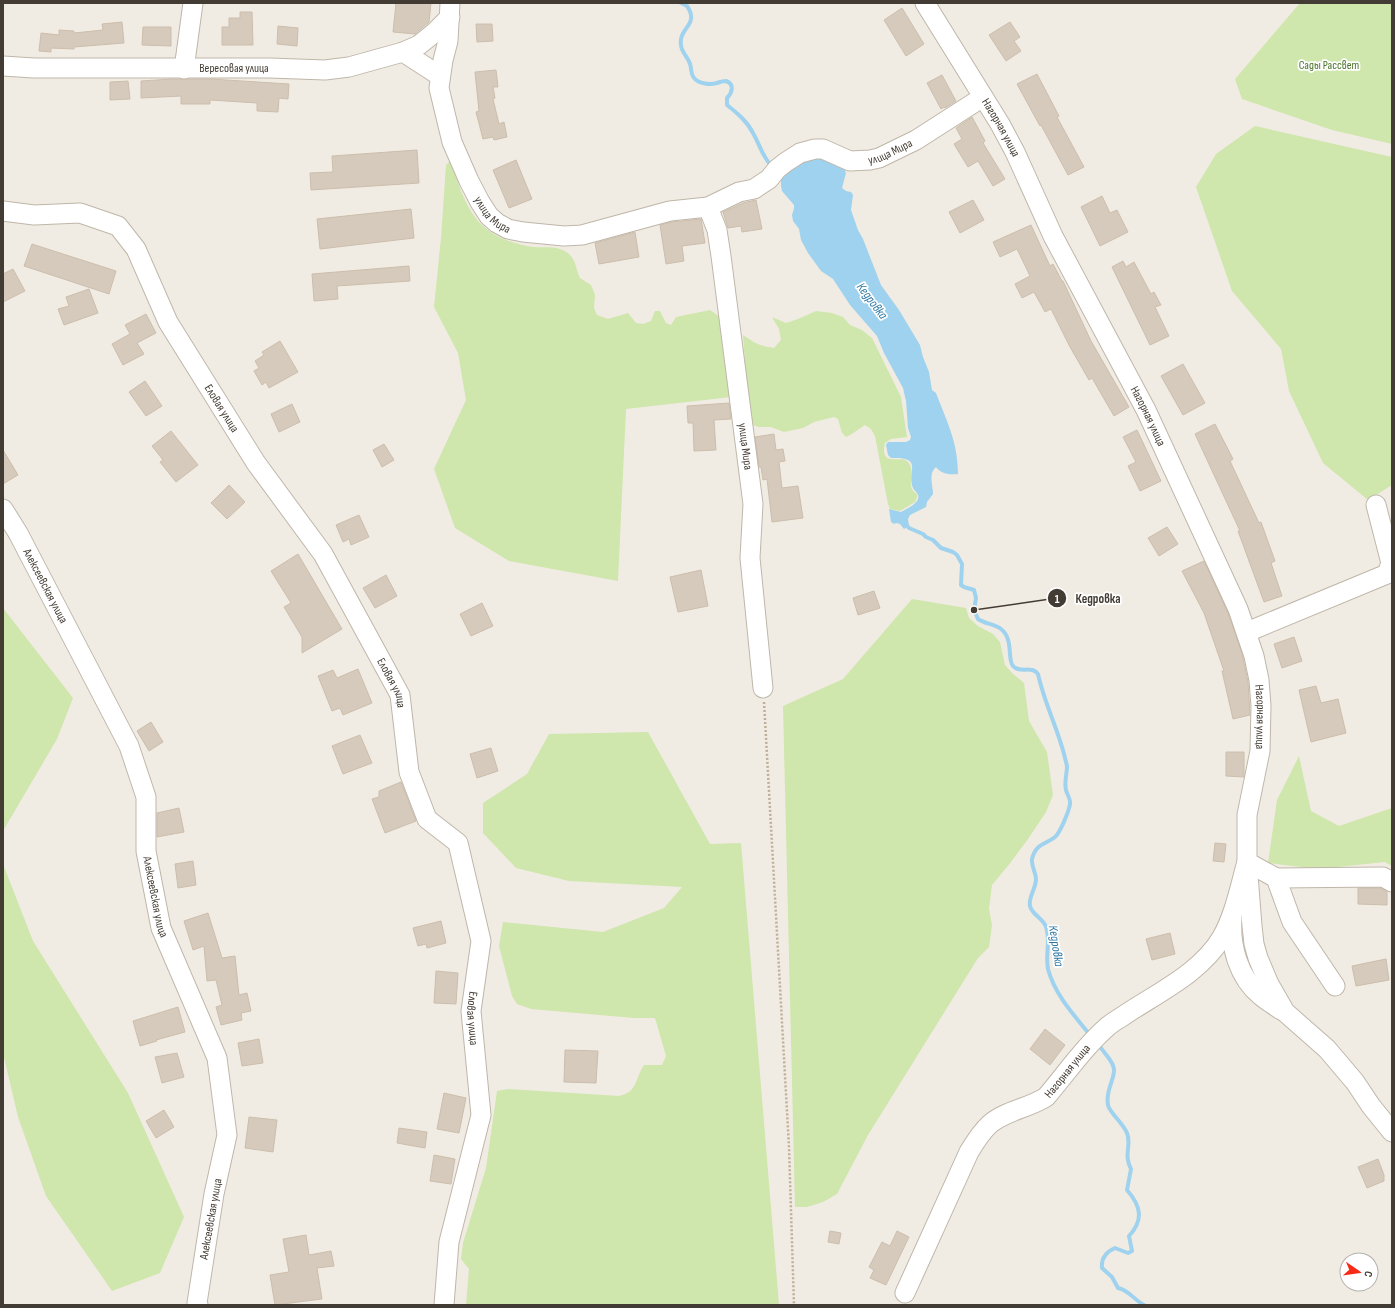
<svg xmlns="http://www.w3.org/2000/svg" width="1395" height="1308" font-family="'Sofia Sans Condensed',sans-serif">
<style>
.green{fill:#cfe6ac}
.water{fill:#9fd2ee}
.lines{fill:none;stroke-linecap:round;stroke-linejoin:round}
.stream{stroke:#9fd2ee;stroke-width:4}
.building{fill:#d6cabc;stroke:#cdbeac}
.minor-casing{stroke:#bfb6a9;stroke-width:21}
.path{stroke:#beae98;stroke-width:2.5;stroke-dasharray:2 2;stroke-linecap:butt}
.minor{stroke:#fff;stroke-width:19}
.labels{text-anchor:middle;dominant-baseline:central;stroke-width:3.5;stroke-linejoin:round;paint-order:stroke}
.park-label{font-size:12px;fill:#497329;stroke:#fff}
.street-label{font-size:12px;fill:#433c34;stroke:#fff}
.water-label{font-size:13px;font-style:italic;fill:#2e79a4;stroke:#fff}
.leader{fill:none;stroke:#433c34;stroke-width:1.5}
.callout-dot{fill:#433c34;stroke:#fff;stroke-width:1.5}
.mark-label{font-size:12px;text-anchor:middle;font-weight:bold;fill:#fff}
.callout-label{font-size:13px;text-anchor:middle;font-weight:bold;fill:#433c34;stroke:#fff;stroke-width:3.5;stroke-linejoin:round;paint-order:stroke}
</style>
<rect width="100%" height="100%" fill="#f1ece3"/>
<!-- green -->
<path class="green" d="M1300,3H1392V144L1332,130L1242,99L1235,79Z
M1255,126L1392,157V485L1368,500L1323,463L1289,391L1281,349L1232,291L1196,187L1216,154Z
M450,161C458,182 465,208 481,224C495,238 514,244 533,247C545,248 559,245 569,254C576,260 576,270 580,278L591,285L595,295L594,308L597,315L608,319L628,313L636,323L643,324L651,321L655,311H660L666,323L671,325L676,317L710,310L720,317L731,397L626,409L618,581L509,561L455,528L434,469L466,400L458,353L434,307L441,238L446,165Z
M816,311L832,313L843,317L850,325L862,330L872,338L901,397L907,437L891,439L885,443C879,469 902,454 908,462C917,472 904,486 917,494V497L915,502L900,511L890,509L888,504L875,436L871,429L865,425C858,429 853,434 846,437L842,433L838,419L834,417L814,422L803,428L784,432L771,427H759L752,425L749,416L743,335C753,342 761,347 774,348L781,340L779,329L772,317L786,323L798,319Z
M912,599L966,608L969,618L978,626L993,634L1000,642L1005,665L1012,673L1024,683L1029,721L1047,752L1053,795L1046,812L1028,839L1011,862L992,885L989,909L992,925L989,947L978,958L868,1135L837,1194L823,1202L807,1207H795L783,706L843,679Z
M3,608L73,698L57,739L3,831Z
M648,732L710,844L741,843L779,1305H466L469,1269L461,1259L463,1243L486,1168L497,1091L508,1089L619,1096C622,1095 626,1094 629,1092C637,1086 638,1073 644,1065H662L666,1056L655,1018H634L531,1009L517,1004L512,996L499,946L503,922L603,932L664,908L682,887L569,881L516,868L483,833V803L527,774L549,734Z
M1299,756L1311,811L1339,826L1392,808V866L1385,862L1318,869L1268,863L1277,800Z
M3,864L33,941L128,1093L184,1217L160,1273L112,1291L46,1196L18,1117L3,1053Z"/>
<!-- water -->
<path class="water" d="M816,156L844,168L846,173L842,188L846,191L851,192L853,195L851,210L858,230L863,239L881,285L899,310L920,345L923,357L929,372L932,390L936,393C947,422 958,442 958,474C950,475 941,474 936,467C928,474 933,485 933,494L927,502L926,507L910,515L908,519L909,526L904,529L900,524L896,523L894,524L891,522L889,509L901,512C906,509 916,505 918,499C920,494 915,492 913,488C906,471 925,457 891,458L888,455L886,445L888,442H906L910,440L911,437L908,428L906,401L903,388L884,353L877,336L850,305L833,279L821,271L808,253L801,240L799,229L793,221L792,215L794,208V205L782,191L781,186V179L788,168Z"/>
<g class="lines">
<!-- stream -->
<path class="stream" d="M681,3L687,6C700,25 678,28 681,45C681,52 688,57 690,64C692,69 690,73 694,78C699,84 710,85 717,83C720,82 722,81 726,81C735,84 732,93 727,98V105C737,113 747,121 753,133C761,147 761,154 772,167
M905,523L909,528L923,534L926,537L933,540L941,548L953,552L957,555L962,564L961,585L964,587L974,590L976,598L974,610L978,619C985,624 995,624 1001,629C1014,639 1007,660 1013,666C1020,674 1032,665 1038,674C1044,702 1057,727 1064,754C1065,758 1066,762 1067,766C1067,774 1064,782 1066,790C1067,795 1071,799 1070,804C1069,811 1060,833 1055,837C1045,845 1036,843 1032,859C1031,866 1036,873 1036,879C1036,889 1028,897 1030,906C1032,915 1043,918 1046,927C1051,940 1045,955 1048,969C1055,995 1074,1015 1090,1035
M1101,1048C1105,1054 1113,1061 1114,1069C1115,1079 1105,1091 1108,1105C1109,1112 1123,1123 1127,1133C1132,1145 1123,1154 1131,1169L1127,1190C1141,1206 1144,1220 1129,1236L1132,1251L1128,1253L1115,1248C1106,1252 1101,1259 1102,1268L1112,1277L1118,1288C1129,1290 1134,1300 1144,1305"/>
</g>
<!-- building -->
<path class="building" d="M396,3H431L429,22L415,34L393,32Z
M902,8L924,44L906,56L884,20Z
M240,12H252L253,45H222V27H229V18H240Z
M122,22L124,43L74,47V49L51,48V52L39,51L41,33L59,35V30L74,31V33L103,30L102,24Z
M1010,22L1020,37L1014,41L1021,51L1006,61L989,35Z
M476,24H492L493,41L477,42Z
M278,26L298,28L297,46L277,44Z
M143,27H171V46L142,45Z
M496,70L498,87H493L495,98L493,99L499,124L504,122L507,137L494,140L493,137L483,139L476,112L479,111L475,72Z
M1037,74L1059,116L1057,117L1084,167L1068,175L1041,125L1040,126L1017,84Z
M942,75L956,101L945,108L944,107L941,109L927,83Z
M172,79H211L289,84L288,99L279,98L278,112L257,111V103L210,100V104H181V96L141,98V81Z
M128,81L130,99L110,100V82Z
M972,117L985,141L983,143L1005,179L993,186L978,161L968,167L954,144L962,139L956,128Z
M417,150L419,183L311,190L310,173L333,172L332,156Z
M516,160L532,199L509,208L493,170Z
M1102,196L1110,213L1117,210L1128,232L1100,246L1081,207Z
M756,200L762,229L742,232L741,226L728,228L723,212L743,203Z
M973,200L984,220L960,233L949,212Z
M411,209L414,238L320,249L317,219Z
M701,219L705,243L682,246L684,261L666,264L660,225L672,222Z
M1031,225L1050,266L1053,264L1062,281H1063L1091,341L1129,407L1114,416L1092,378L1089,380L1070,347L1051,309L1045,312L1034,292L1022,298L1015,284L1030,276L1017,249L1000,257L993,242Z
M635,232L639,257L599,264L595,243Z
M32,244L116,271L109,294L24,266Z
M1123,261L1126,267L1134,262L1151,294L1154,292L1161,305L1155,307L1169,336L1150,345L1112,267Z
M409,266L410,281L337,286L338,299L314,301L312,274Z
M13,269L25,291L3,302V274Z
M89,289L98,313L64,325L58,309L69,306L66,297Z
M146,314L156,333L137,343L144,354L123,365L112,344L130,334L125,325Z
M280,341L298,372L269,388L266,382L262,385L254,371L259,368L255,361L264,355L262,352Z
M1183,364L1205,403L1183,415L1161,376Z
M145,381L162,406L146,416L129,392Z
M729,403L731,419L714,420L716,450L694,451L693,423H688L687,406Z
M292,404L300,422L279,432L271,414Z
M1215,424L1233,459L1230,461L1259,523L1261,522L1275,561L1271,563L1282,596L1264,602L1238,531H1240L1195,434Z
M1137,430L1161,481L1140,491L1128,466L1136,462L1123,437Z
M171,431L198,465L176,482L160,462L163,460L152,446Z
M774,434L776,450L783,449L785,461L779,462L782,488L798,486L803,518L772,522L767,479L763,480L761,467H759L755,437Z
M384,444L394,460L382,467L373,450Z
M3,450L18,475L3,484Z
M229,485L245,502L227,519L211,503Z
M359,515L369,537L351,545L349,539L343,542L336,525Z
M1167,527L1178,544L1159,556L1148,538Z
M298,554L342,629L302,653V637L284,607L291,603L271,571Z
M1204,561L1228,613L1242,653L1248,682L1250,715L1233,719L1222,671H1224L1204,613L1182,571Z
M701,570L708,606L678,612L670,577Z
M386,575L397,596L375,608L363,588Z
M874,591L880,608L858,615L853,598Z
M482,603L493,626L471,636L460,614Z
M1294,637L1302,661L1282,668L1274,644Z
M358,669L372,703L343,715L340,708L332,711L318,676L333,670L337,678Z
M1316,686L1321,703L1338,699L1346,733L1311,742L1299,690Z
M151,722L163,742L149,751L137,731Z
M360,735L372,763L343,774L332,746Z
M491,748L498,771L477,778L470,754Z
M1226,752H1244V777L1226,776Z
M401,782L416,821L385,833L372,799L379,797V791Z
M179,808L184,832L157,837V813Z
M1215,843L1226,844L1224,862L1213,861Z
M193,861L196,885L178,888L175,864Z
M1358,888H1380L1387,892V905L1358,904Z
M208,913L222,958L235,956L239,995L247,993L251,1011L241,1013L242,1020L221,1025L216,1007L222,1005L216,980L207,981L204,946L193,950L184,921Z
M441,921L446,943L427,948L426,944L418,946L413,928Z
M1170,933L1175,954L1152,960L1146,939Z
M1386,959L1389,980L1356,986L1352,966Z
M436,971L458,973L456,1004L434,1003Z
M178,1007L185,1032L156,1040L157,1041L140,1046L133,1021Z
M1045,1029L1065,1045L1050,1065L1030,1049Z
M259,1039L263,1063L242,1066L238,1043Z
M565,1050L598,1051L596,1083L564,1082Z
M177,1053L184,1077L162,1083L155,1057Z
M444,1093L466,1098L459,1133L437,1129Z
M164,1110L174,1127L156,1138L146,1121Z
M249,1117L277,1120L273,1152L245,1148Z
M399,1128L427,1132L425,1148L397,1143Z
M434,1155L455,1159L451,1184L430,1181Z
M1378,1159L1384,1175V1181L1367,1188L1358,1167Z
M830,1231L841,1233L839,1244L828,1242Z
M897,1231L909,1237L886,1285L870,1278L874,1270L869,1267L882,1242L890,1246Z
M306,1235L309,1255L331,1251L334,1266L317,1268L322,1299L275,1305L270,1275L289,1272L283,1239Z"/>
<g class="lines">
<defs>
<g id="minor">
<path id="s1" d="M450,3L448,41L443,60L439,88L452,142L469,181L480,202L489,216L497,223L508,229L523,232L564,236L582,235L670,211L708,207L739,192L754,189L769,179L777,169L786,162L800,153L815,149H823L850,161L870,160L879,158L916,140L983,97"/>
<path id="s2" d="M925,3L1000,124L1015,152L1053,236L1146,410L1238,609L1254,656L1259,680L1261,706L1260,751L1247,815V862L1252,926L1254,944L1258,958L1269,984L1285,1012L1327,1049L1355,1082L1371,1106L1392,1132"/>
<path d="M403,52L440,76"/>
<path id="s3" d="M3,66L34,68H270L325,70L349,67L403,52L419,45L434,33L450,17"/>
<path d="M184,69L193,3"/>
<path id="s4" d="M708,207L717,230L721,256L753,504L750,558L763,688"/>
<path id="s5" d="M3,211L34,215L80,213L118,226L136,249L168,322L256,463L323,554L400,695L409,772L427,819L458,843L481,941L471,1011L481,1115L449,1242L444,1305"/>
<path id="s6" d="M3,509L18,533L129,746L146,797V851L161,928L217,1058L227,1135L214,1194L197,1303L198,1305"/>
<path d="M1247,632L1387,574L1391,563L1376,505"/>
<path d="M1276,878L1383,877L1392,882"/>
<path d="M1232,918C1230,946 1238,977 1261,996C1267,1001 1274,1005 1281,1010"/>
<path id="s7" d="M905,1293L969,1152C975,1142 981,1132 990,1124C1005,1111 1029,1108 1046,1097C1066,1074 1083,1048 1106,1028C1111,1023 1117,1020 1123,1016C1157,993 1201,973 1222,937C1235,914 1240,886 1247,862L1276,878L1292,922L1335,986"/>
</g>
</defs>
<!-- minor casing -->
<use href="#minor" class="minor-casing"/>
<!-- path -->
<path class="path" d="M764,702L789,1147L794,1305"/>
<!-- minor -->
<use href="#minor" class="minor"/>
</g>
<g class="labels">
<!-- park labels -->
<g class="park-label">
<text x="1329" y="65">Сады Рассвет</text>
</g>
<!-- street labels -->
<g class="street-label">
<text stroke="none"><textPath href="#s3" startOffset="231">Вересовая улица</textPath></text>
<text stroke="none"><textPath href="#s2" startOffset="146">Нагорная улица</textPath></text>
<text stroke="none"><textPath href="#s1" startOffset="655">улица Мира</textPath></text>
<text stroke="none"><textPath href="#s1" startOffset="226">улица Мира</textPath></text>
<text stroke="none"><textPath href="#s5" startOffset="328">Еловая улица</textPath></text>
<text stroke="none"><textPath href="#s2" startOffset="470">Нагорная улица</textPath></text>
<text stroke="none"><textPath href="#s4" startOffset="243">улица Мира</textPath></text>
<text stroke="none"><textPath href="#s6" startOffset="88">Алексеевская улица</textPath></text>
<text stroke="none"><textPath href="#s5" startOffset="652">Еловая улица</textPath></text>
<text stroke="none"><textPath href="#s2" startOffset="794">Нагорная улица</textPath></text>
<text stroke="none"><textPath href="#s6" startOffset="423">Алексеевская улица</textPath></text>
<text stroke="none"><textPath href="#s5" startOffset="1012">Еловая улица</textPath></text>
<text stroke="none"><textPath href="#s7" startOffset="286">Нагорная улица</textPath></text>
<text transform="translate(211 1219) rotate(-80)">Алексеевская улица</text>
</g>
<!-- water labels -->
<g class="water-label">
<text transform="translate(872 301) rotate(53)">Кедровка</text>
<text transform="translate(1056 946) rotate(81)">Кедровка</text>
</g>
</g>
<!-- callouts -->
<path class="leader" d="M974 610L1057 598"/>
<g class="callout-dot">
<circle cx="974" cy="610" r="4"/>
<circle cx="1057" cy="598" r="10"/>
</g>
<g class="mark-label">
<text x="1057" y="603">1</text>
</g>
<g class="callout-label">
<text x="1098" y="603">Кедровка</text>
</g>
<!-- border -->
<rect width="1395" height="1308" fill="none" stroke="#433c34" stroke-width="8"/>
<!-- north arrow -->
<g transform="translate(1359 1272) rotate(103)"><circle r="19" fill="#ffffff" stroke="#b4b1ae"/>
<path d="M0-3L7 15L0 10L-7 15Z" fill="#f62a15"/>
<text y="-6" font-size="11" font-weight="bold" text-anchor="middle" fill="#433c34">С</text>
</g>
</svg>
